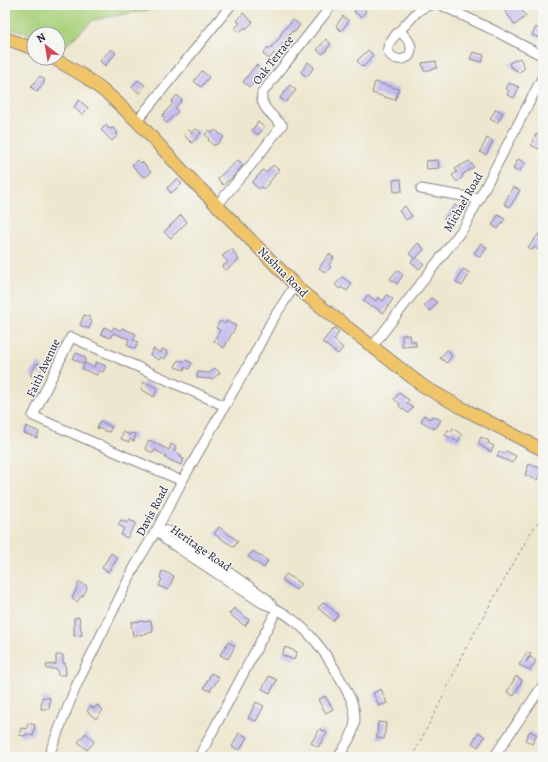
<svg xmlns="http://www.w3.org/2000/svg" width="548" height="762" font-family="Alegreya,serif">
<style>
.green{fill:#a9d17c;stroke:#667a5c}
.building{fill:#c3bbed}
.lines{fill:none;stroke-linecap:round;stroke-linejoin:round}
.minor-casing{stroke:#888485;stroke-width:11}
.major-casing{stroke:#888485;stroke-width:14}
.path{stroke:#888485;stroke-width:1;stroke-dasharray:3 3;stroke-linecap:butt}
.minor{stroke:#fff;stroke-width:9}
.major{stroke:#f0c469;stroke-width:12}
.labels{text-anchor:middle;stroke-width:3;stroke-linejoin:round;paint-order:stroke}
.street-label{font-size:12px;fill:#22223b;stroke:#f6f6f2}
</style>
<rect width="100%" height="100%" fill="#f6f6f2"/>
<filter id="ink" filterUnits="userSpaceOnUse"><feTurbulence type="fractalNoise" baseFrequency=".025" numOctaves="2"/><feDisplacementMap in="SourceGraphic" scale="8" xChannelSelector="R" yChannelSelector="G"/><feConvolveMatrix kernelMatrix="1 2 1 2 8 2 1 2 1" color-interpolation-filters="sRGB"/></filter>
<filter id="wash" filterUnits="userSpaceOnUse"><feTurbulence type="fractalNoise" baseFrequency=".012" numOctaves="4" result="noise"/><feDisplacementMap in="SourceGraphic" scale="16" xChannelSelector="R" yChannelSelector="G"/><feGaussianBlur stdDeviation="0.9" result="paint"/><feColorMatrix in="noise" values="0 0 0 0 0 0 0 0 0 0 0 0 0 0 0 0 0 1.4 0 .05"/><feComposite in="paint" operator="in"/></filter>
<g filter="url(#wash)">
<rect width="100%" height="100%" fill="#eee7cf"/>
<!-- green -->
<path class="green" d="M5,5H162L163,7L93,20L62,49L58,47V34H34V36L5,27Z"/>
<g id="blocks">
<!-- building -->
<path class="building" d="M351,5H359L366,11L361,17L354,12L356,9Z
M513,5H518L526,16L515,25L505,11Z
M243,13L253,22L246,29L245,27L240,32L235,28L240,23L237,21Z
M343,16L349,21L341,31L336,26Z
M293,20L300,25L295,32L292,31L281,46L282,48L276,55L274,53L269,59L263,54L268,47L270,49L281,36L280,35L287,26H288Z
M536,27L543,31V40L532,35Z
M326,39L331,44L323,54L317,50Z
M111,49L116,53L105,66L100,61Z
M368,50L373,55L369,59L370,60L363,67L357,61Z
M473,52L484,55L482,62L470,59Z
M520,58L525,68L518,73L516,69L514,70L513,67L511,68L509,63Z
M436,61L437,68L424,71L422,63Z
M308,62L314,67L307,77L301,72Z
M256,65L263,70L259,75L260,76L250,87L243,82Z
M202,71L209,77L201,87L194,81Z
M40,76L45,80L43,82L44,83L37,92L31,87Z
M138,80L145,85L139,93L132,87Z
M375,82L399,89L395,100L372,93Z
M509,83L519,87L514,98L507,95L509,91L506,89Z
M290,85L296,90L286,102L280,98Z
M177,95L182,100L175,108L178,111L167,123L163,120L165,118L162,116L173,103L171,102Z
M79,100L88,108L82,115L74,107Z
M496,109L503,113L497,123L490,119Z
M258,122L264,127L258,135L252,130Z
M106,125L109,129L113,128L118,133L116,134L118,135L112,141L101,130Z
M196,129L201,133L192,143L184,135L189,130L192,133Z
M209,130L213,133L215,130L224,137L216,145L215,144L214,146L208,140L209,139L205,135Z
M536,134L543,137L539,149L531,145Z
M487,138L493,141L486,155L480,152Z
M518,159L525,163L519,172L513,169Z
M137,160L141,163L142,162L151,172L146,177L144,176L143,177L132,165Z
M238,160L243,165L233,177L223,185L218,179L220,176Z
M438,160L439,168L427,169L426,161Z
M469,161L474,167L462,175L463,177L457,182L452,175L457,172L455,169Z
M273,165L279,170L264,189L261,187L259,189L252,183L263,170L266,173Z
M177,179L182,184L171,193L167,188Z
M401,179L402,191L394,192L393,180Z
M513,187L520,190L510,207L504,204Z
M455,205L461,209L450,224L444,219Z
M405,206L412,216L406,220L399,211Z
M181,215L187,222L171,238L164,232Z
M498,215L505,219L498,229L492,225Z
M543,229V244L538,250L535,247L532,250L528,247Z
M418,243L424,249L416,258L424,264L419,269L411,262L414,258L409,254Z
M481,243L487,248L480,257L474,253Z
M232,249L239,260L226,270L222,267L228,262L222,256Z
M329,254L334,258L329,265L331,267L326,273L319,268Z
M463,269L470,273L462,286L456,282Z
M397,270L403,275L397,284L390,279Z
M342,277L352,284L347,291L341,287L340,289L335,285Z
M368,295L376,301L378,297L383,301L387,295L393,299L383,313L372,305L371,307L363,301Z
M431,298L437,302L430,311L424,306Z
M84,315L90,317L89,320L92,321L89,329L80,325Z
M220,321L225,324L226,321L236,326L224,348L214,341L220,330L216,328Z
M104,327L112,331L114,327L121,331L122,328L136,334L133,340L138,342L135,349L127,345L129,339L113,333L110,338L101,334Z
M334,328L339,332L334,340L343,348L338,354L322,342Z
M402,335H409L410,341H415L416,346L402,347Z
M153,349L161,353L162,349L168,352L165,359L161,357L159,360L150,355Z
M447,350L451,353L450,355L452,356L447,363L440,358Z
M76,353L85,357L84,358L86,359L84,364L73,359Z
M178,360L184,362L185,360L192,363L189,369L185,367L184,370L175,367Z
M96,362L106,366L103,372L99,371L97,375L82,369L85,363L94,367Z
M37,363L43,366L39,375L37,374L35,378L30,375Z
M215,368L220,373L212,379L197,378L198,372L210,373Z
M144,382L158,388L154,397L141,389Z
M399,393L409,400L407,403L413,408L408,413L399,406L400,404L394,399Z
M424,415L430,419L432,416L441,420L436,428L435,427L434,429L421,421Z
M100,421L112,427L109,432L97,428Z
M26,426L39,432L37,438L24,433Z
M453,428L462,435L458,442L445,435L448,430L451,432Z
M123,432L130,435L131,433L136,434L134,441L130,439L129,442L121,439Z
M481,437L489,441L488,443L494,446L491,452L478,444Z
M149,440L169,450L171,444L176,447L174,451L181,455L180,457L184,459L181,465L165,458L166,456L155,450L153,453L145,449Z
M500,451L504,454L506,451L516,456L512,463L497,456Z
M529,464L542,469L537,480L525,475Z
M121,520L127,523L129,520L136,523L127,538L121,535L124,528L118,525Z
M219,527L238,541L234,547L214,534Z
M253,551L268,561L264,568L248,557Z
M111,553L118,558L108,572L102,568Z
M162,571L174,576L168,590L159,586L162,579L160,578Z
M286,574L301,584L296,590L282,580Z
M79,582L87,586L86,588L87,589L82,597L81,596L77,602L72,599Z
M324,602L338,615L333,621L318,608Z
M234,608L249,620L245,626L229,614Z
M79,617L82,635L74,636V618Z
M143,621V622L151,621L153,632L133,636L131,622Z
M228,642L235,646L228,659L220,655Z
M285,647L297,652L294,660L282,655Z
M527,652L531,654L526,662L530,657L536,661L530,670L519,665Z
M56,655H63V663H65L66,675H58L57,669H47L46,665L56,664Z
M211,673L219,677L213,687H212L210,691L204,688Z
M269,676L277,680L270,693L262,689Z
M516,676L522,680L514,696L507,692Z
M381,689L387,703L379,706L373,693Z
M325,696L333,709L326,713L318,700Z
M42,697L50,698L49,709H41Z
M256,702L264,706L256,721L248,718Z
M97,705L103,710L96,719L87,711L91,706L94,709Z
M378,722L386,723L384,739L377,738Z
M28,723L35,725L33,736L26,734L25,736L19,735L21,728L27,729Z
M320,729L327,733L318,747L311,743Z
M530,731L537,735L532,744L525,740Z
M479,732L485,737L478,747L472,743Z
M86,733L94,742L87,750L78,742Z
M239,733L247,737L240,750L232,747Z"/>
</g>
</g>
<g filter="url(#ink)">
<use href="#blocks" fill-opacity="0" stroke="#888485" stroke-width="1"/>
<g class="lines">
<!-- minor casing -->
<g class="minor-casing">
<path id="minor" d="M441,5L493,30L543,56
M400,31C407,39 415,45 409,56C398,65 382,54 390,42C397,32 408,23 416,13C420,9 425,6 431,5
M137,121L231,5
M421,189L480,199
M217,205L252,164L282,125C274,117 259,106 262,93L332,5
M372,347L465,226L543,76
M182,481L33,416L71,337L225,406
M157,529L166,540L262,603C300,615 326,651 343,684C349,695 355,705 355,718C355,733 346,745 338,757
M157,529L171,532L267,599L272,606
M48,757L77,684L135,566L157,529L182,481L254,355L271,322L295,285
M199,757L277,610
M494,757L543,685"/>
</g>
<!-- major casing -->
<g class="major-casing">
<path id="major" d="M5,38L34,49
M53,58L84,76L110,96L137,121L183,171L302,292L423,386L464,409L543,450"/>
</g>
<!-- path -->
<path class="path" d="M412,757L440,703L462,655L530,534L543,515"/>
<!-- minor -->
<use href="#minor" class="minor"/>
<!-- major -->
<use href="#major" class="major"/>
</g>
</g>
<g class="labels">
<!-- street labels -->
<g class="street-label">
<text transform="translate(273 60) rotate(-52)" y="4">Oak Terrace</text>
<text transform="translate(463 202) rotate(-60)" y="4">Michael Road</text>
<text transform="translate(283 272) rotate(45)" y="4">Nashua Road</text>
<text transform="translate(43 368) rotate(-65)" y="4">Faith Avenue</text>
<text transform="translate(152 511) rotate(-62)" y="4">Davis Road</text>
<text transform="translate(201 548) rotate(35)" y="4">Heritage Road</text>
</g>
</g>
<!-- margin -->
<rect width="548" height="762" fill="none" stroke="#f6f6f2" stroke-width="20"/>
<!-- north arrow -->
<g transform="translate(46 46) rotate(329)"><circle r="19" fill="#f6f6f2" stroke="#a1a1a9"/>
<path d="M0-3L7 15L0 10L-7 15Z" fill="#d1495b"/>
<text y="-6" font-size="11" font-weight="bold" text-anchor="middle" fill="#22223b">N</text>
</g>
</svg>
